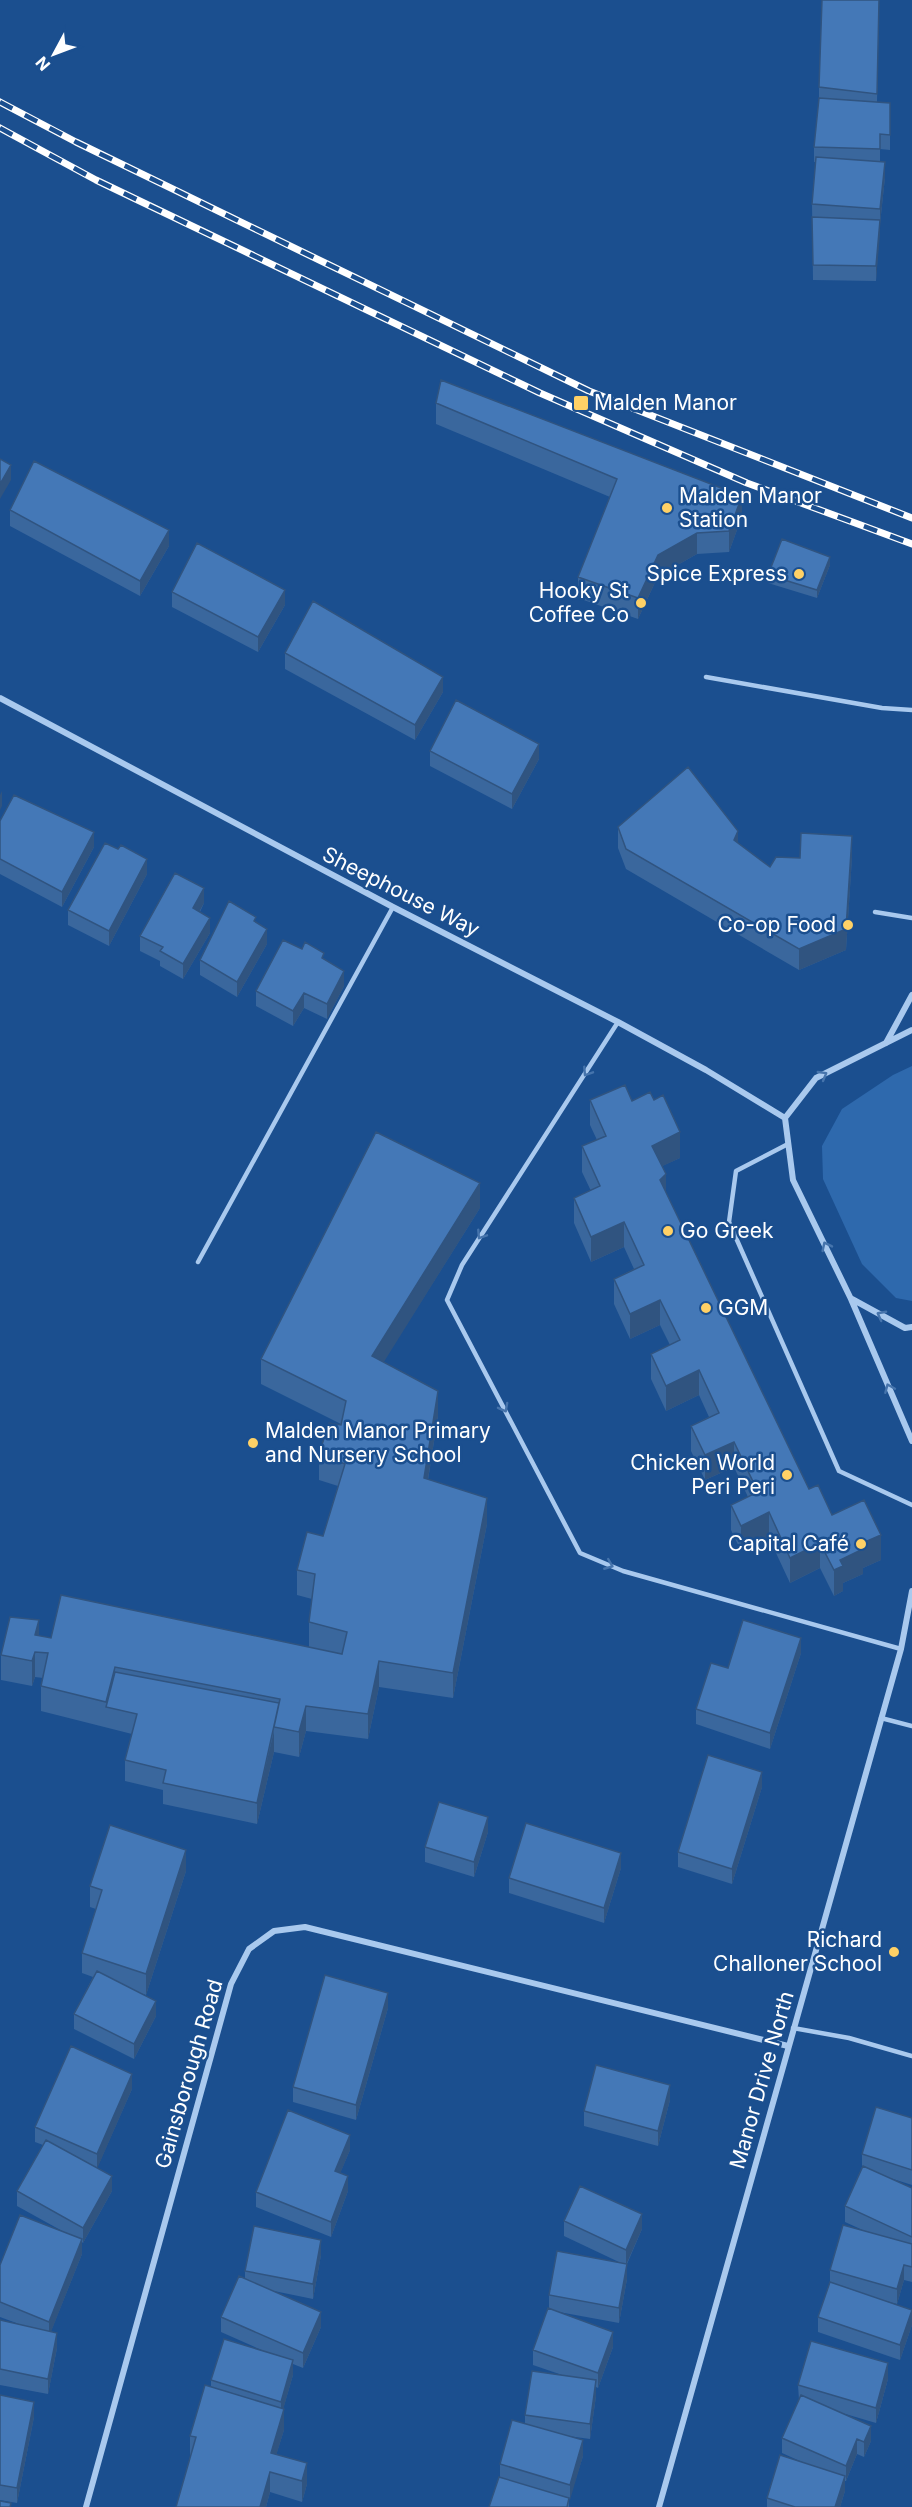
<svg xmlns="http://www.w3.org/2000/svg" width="912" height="2507" font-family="Inter,sans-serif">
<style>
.green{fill:#2e69ad}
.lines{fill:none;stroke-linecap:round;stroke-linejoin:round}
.lane{stroke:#a9c9ee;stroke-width:4.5}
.street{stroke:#a9c9ee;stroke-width:6}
.rail-casing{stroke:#fff;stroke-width:7}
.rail{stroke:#1b4f8f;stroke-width:4.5;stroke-dasharray:14;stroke-linecap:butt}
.wall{fill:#3a679d}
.shaded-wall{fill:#305480}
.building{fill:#4478b7;stroke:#305480;stroke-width:1.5}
.oneway{stroke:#4674ac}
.poi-dot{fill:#ffd166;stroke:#1b4f8f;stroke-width:2}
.labels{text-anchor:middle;stroke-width:5;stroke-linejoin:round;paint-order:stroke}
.poi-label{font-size:21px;fill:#fff;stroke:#1b4f8f;text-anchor:end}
.street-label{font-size:21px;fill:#fff;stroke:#1b4f8f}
</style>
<rect width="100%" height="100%" fill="#1b4f8f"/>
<!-- green -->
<path class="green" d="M912,1066V1301L896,1298L862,1264L823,1179L822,1146L842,1109L893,1075Z"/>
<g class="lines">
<!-- lane -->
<path class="lane" d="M706,677L882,708L912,710
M875,912L912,918
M618,1022L462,1265L447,1300L580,1553L623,1571L901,1649
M788,1144L736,1171L729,1222L839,1471L912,1505
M198,1262L393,907
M881,1718L912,1726
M793,2028L849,2038L912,2056"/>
<!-- street -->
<path class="street" d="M0,698L393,907L618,1022L706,1070L785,1118
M912,1030L816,1078L785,1118L793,1180L851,1299L912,1441
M886,1043L912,995
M852,1299L905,1328L912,1327
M86,2507L231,1984L249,1949L274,1931L305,1927L788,2046
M659,2507L901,1649L912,1591"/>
<!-- rail casing -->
<g class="rail-casing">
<path id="rail" d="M0,102L76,142L589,391L912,518
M0,128L96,180L540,393L747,483L912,544"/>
</g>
<!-- rail -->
<use href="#rail" class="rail"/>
</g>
<!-- wall -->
<path class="wall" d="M879,0L877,102L890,103V150L880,149V161L885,177L880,224L876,281L813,280L812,204L816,162H814V147L819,98V87Z
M436,403L742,516L729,552L697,554L658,576L638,619L578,598V577L610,497L436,424Z
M10,510L169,546L140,596L10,526Z
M830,565L817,598L768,583V575Z
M172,592L285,605L258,652L172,607Z
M285,653L443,692L415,740L285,669Z
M430,751L539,759L512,809L430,766Z
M0,821L94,847L62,907L0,874Z
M618,827L738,843L770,867L800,858L852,857L846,950L799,970L626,869L618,848Z
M147,874L109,946L68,925V910Z
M204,903L200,912L210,933L183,979L160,966V961L140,951V936Z
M267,944L237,997L200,975V960Z
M324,959L344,986L327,1019L304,1008L293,1026L256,1006V991Z
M590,1100L632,1101L680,1158L662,1166L666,1193L809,1489L832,1515L881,1560L863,1568V1574L843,1583V1591L834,1596L820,1568L790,1583L769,1538L741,1551L731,1530V1505L748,1497L734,1467L705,1480L691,1451V1426L709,1417L699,1395L666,1411L651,1379V1354L670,1345L660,1325L630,1339L614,1304V1279L634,1269L624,1247L591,1262L574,1223V1198L591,1191L582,1172V1146L597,1140L590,1125Z
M480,1208L383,1362L438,1416L428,1480L487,1524L453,1698L379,1687L368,1739L306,1731L299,1757L274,1752L257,1824L163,1804V1790L125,1781V1760L132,1734L41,1711V1686L43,1678L35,1677L32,1686L1,1680V1655L39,1636L51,1638L309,1647V1622L312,1599L297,1595V1570L323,1536L338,1486L319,1480V1454L341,1424L261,1384V1359Z
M801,1653L770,1749L696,1724V1709L728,1668Z
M762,1787L732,1884L678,1867V1852Z
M488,1832L474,1877L425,1862V1847Z
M621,1868L604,1923L509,1893V1878Z
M186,1871L146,1995L140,1993L156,2016L134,2059L74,2029V2014L93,1977L82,1973V1953L96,1909L90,1907V1886Z
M388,2008L356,2120L293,2102V2087Z
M132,2089L97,2168L112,2191L83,2243L82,2242V2254L51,2331L57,2348L48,2394L0,2385V2320L19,2324L0,2317V2265L64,2232L17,2206V2191L43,2145L35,2142V2127Z
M670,2100L658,2146L584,2126V2111Z
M912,2118V2185L890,2178L912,2188V2282L904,2280L897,2304L878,2299L912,2325L900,2360L818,2332V2317L830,2283V2270L867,2232L845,2222V2206L862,2167V2154Z
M350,2150L340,2173L348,2191L331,2237L256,2207V2192Z
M564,2221L642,2229L627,2264V2279L619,2323L559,2312L613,2347L598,2388L596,2387V2396L590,2439L568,2436L583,2456L569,2500V2507L500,2477V2464L525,2424V2415L565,2376L533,2365V2350L549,2309V2295L621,2263L564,2236Z
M321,2255L313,2299L274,2291L321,2327L303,2368L293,2364V2375L283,2409L284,2430L276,2455L307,2484L302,2502L270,2492L266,2507H176L190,2457V2436L211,2387V2380L266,2352L221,2332V2317L245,2278V2271Z
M888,2379L876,2423L842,2413L871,2441L864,2457L857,2454L846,2481H845V2491L840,2507H767V2498L802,2462L782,2453V2438L799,2400L798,2385Z
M0,2395L34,2417L17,2503L0,2500Z"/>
<!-- shaded-wall -->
<path class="shaded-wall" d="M885,162V177L880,224V209Z
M880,220V235L876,281V266Z
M11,465V480L0,499V484Z
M742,496V516L729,552V531Z
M169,530V546L140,596V581Z
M697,533V554L658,576L638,619V598L658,555Z
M830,557V565L817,598V590Z
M285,590V605L258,652V637Z
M443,677V692L415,740V725Z
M539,744V759L512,809V794Z
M2,791V806L0,810V795Z
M738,831V852L734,840Z
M94,832V847L62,907V892Z
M852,836V857L846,950L799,970V949Z
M147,859V874L109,946V931Z
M204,888V903L193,923V908Z
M210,918V933L183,979V964Z
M267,929V944L237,997V982Z
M344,971V986L327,1019V1004Z
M304,993V1008L293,1026V1011Z
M680,1132V1158L652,1171V1146Z
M666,1174V1199L660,1180Z
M480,1183V1208L372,1381V1356Z
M624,1222V1247L591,1262V1237Z
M660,1300V1325L630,1339V1314Z
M699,1370V1395L666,1411V1386Z
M438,1391V1416L424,1504V1478Z
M734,1442V1467L705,1480V1455Z
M487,1498V1524L453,1698V1673Z
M769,1512V1538L741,1551V1526Z
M881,1535V1560L863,1568V1574L843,1583V1591L834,1596V1570L840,1560L860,1544Z
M820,1543V1568L790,1583V1558Z
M39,1620V1645L35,1652V1677L32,1686V1661L35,1635Z
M801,1638V1653L770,1749V1733Z
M379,1661V1687L368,1739V1714Z
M306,1706V1731L299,1757V1732Z
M274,1731V1752L257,1824V1803Z
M762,1772V1787L732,1884V1869Z
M488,1817V1832L474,1877V1862Z
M186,1850V1871L146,1995V1974Z
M621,1853V1868L604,1923V1908Z
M388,1993V2008L356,2120V2105Z
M156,2001V2016L134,2059V2044Z
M132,2074V2089L97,2169V2154Z
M670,2085V2100L658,2146V2131Z
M350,2135V2150L335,2186V2171Z
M112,2176V2191L83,2243V2228Z
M348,2176V2191L331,2237V2222Z
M642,2214V2229L626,2265V2250Z
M82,2239V2254L49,2337V2322Z
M321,2240V2255L313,2299V2284Z
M627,2264V2279L619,2323V2308Z
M904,2265V2280L897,2304V2289Z
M912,2310V2325L900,2360V2345Z
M321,2312V2327L303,2368V2353Z
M613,2332V2347L598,2388V2373Z
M57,2333V2348L48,2394V2379Z
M293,2360V2375L281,2417V2402Z
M888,2363V2379L876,2423V2408Z
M596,2380V2396L590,2439V2424Z
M34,2402V2417L17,2503V2488Z
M284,2409V2430L271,2472V2453Z
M871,2426V2441L864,2457V2442Z
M857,2439V2454L846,2481V2466Z
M583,2440V2456L570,2500V2485Z
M307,2463V2484L302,2502V2481Z
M270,2472V2492L266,2507H260Z
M845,2476V2491L840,2507H835Z"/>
<!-- building -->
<path class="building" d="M822,0H879L877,94L819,87Z
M819,98L890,103V135L880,134V149L814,147Z
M816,157L885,162L880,209L812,204Z
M812,217L880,220L876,266L813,265Z
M441,380L742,496L729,531L697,533L658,555L638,598L578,577L617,479L436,403Z
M0,459L11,465L0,484Z
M34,461L169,530L140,581L10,510Z
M782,539L830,557L817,590L768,575Z
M197,543L285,590L258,637L172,592Z
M313,601L443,677L415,725L285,653Z
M456,700L539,744L512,794L430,751Z
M688,767L738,831L734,840L770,867L776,857L800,858L801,833L852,836L846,929L799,949L626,849L618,827Z
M14,795L94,832L62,892L0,859V821Z
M105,843L118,849L121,845L147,859L109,931L68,910Z
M175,873L204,888L193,908L210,918L183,964L160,951L163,947L140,936Z
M229,901L256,917L254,921L267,929L237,982L200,960Z
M283,940L302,949L305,942L324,953L322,958L344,971L327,1004L304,993L293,1011L256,991Z
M625,1085L632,1101L650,1092L654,1100L663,1095L680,1132L652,1146L666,1174L660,1180L809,1489L818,1485L832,1515L864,1500L881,1535L860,1544L863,1549L840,1560L843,1566L834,1570L820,1543L790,1558L769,1512L741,1526L731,1505L758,1492L734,1442L705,1455L691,1426L719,1413L699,1370L666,1386L651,1354L680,1340L660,1300L630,1314L614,1279L644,1265L624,1222L591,1237L574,1198L600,1186L582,1146L606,1136L590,1100Z
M376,1132L480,1183L372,1356L438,1391L424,1478L487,1498L453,1673L379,1661L368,1714L306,1706L299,1732L274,1727L280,1699L115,1667L106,1702L41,1686L48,1653L35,1652L32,1661L1,1655L10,1617L39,1620L35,1635L51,1638L61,1595L342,1654L347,1632L309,1622L315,1574L297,1570L307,1532L323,1536L345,1464L319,1454L329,1423L341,1425L346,1401L261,1359Z
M743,1620L801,1638L770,1733L696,1709L711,1663L728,1668Z
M115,1672L279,1703L257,1803L163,1783L166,1770L125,1760L137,1714L106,1707Z
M708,1755L762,1772L732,1869L678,1852Z
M439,1802L488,1817L474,1862L425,1847Z
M526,1823L621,1853L604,1908L509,1878Z
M110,1825L186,1850L146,1974L82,1953L102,1890L90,1886Z
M97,1971L156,2001L134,2044L74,2014Z
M325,1975L388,1993L356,2105L293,2087Z
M71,2046L132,2074L97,2154L35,2127Z
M596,2065L670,2085L658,2131L584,2111Z
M876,2107L912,2118V2170L862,2154Z
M288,2110L350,2135L335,2171L348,2176L331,2222L256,2192Z
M46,2140L112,2176L83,2228L17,2191Z
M863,2166L912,2188V2237L845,2206Z
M580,2186L642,2214L626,2250L564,2221Z
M20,2215L82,2239L49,2322L0,2302V2265Z
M843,2225L912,2244V2267L904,2265L897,2289L830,2270Z
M254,2226L321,2240L313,2284L245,2271Z
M557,2251L627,2264L619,2308L549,2295Z
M239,2276L321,2312L303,2353L221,2317Z
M830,2282L912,2310L900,2345L818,2317Z
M548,2308L613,2332L598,2373L533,2350Z
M0,2320L57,2333L48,2379L0,2369Z
M224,2339L293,2360L281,2402L211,2380Z
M811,2341L888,2363L876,2408L798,2385Z
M532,2371L596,2380L590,2424L525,2415Z
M205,2385L284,2409L271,2453L307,2463L302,2481L270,2472L260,2507H176L196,2437L190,2436Z
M0,2395L34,2402L17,2488L0,2485Z
M801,2395L871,2426L864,2442L857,2439L846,2466L782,2438Z
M512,2420L583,2440L570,2485L500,2464Z
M780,2455L845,2476L835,2507H795L767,2498Z
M499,2477L569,2498L567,2507H489Z
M0,2501L11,2503L10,2507H0Z"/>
<!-- one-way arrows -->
<defs><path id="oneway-chevron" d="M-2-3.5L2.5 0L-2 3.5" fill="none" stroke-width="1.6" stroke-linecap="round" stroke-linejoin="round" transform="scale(1.5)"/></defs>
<g class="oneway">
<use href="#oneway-chevron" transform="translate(587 1072) rotate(123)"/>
<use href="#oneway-chevron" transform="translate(823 1075) rotate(-30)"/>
<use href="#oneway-chevron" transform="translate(481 1235) rotate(123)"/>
<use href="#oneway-chevron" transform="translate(826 1246) rotate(-116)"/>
<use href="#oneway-chevron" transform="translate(881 1315) rotate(-152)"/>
<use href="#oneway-chevron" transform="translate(889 1388) rotate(-113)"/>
<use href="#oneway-chevron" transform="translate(504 1408) rotate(62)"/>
<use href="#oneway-chevron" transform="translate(609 1565) rotate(22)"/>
</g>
<!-- markers -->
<g class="poi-dot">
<rect x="573" y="395" width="16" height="16" rx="3"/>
<circle cx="667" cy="508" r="6"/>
<circle cx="799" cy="574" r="6"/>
<circle cx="641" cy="603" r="6"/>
<circle cx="848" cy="925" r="6"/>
<circle cx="668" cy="1231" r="6"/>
<circle cx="706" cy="1308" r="6"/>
<circle cx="253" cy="1443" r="6"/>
<circle cx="787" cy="1475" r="6"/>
<circle cx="861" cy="1544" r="6"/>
<circle cx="894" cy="1952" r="6"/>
</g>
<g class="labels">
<!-- poi labels -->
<g class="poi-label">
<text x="594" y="410" text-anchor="start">Malden Manor</text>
<text x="679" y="503" text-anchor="start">Malden Manor<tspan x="679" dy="24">Station</tspan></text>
<text x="787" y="581">Spice Express</text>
<text x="629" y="598">Hooky St<tspan x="629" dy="24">Coffee Co</tspan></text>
<text x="836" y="932">Co-op Food</text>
<text x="680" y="1238" text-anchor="start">Go Greek</text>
<text x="718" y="1315" text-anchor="start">GGM</text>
<text x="265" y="1438" text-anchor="start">Malden Manor Primary<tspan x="265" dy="24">and Nursery School</tspan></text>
<text x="775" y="1470">Chicken World<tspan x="775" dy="24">Peri Peri</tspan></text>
<text x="849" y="1551">Capital Café</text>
<text x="882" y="1947">Richard<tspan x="882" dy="24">Challoner School</tspan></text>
</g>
<!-- street labels -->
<g class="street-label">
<text transform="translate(401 892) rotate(27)" y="7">Sheephouse Way</text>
<text transform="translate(189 2074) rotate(-74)" y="7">Gainsborough Road</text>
<text transform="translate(762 2080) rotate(-74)" y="7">Manor Drive North</text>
</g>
</g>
<!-- north arrow -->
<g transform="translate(54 54) rotate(229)" stroke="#1b4f8f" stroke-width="4.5" paint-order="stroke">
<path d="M0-4.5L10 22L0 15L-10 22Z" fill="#ffffff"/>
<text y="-9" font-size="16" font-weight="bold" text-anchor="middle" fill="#ffffff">N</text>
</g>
</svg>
